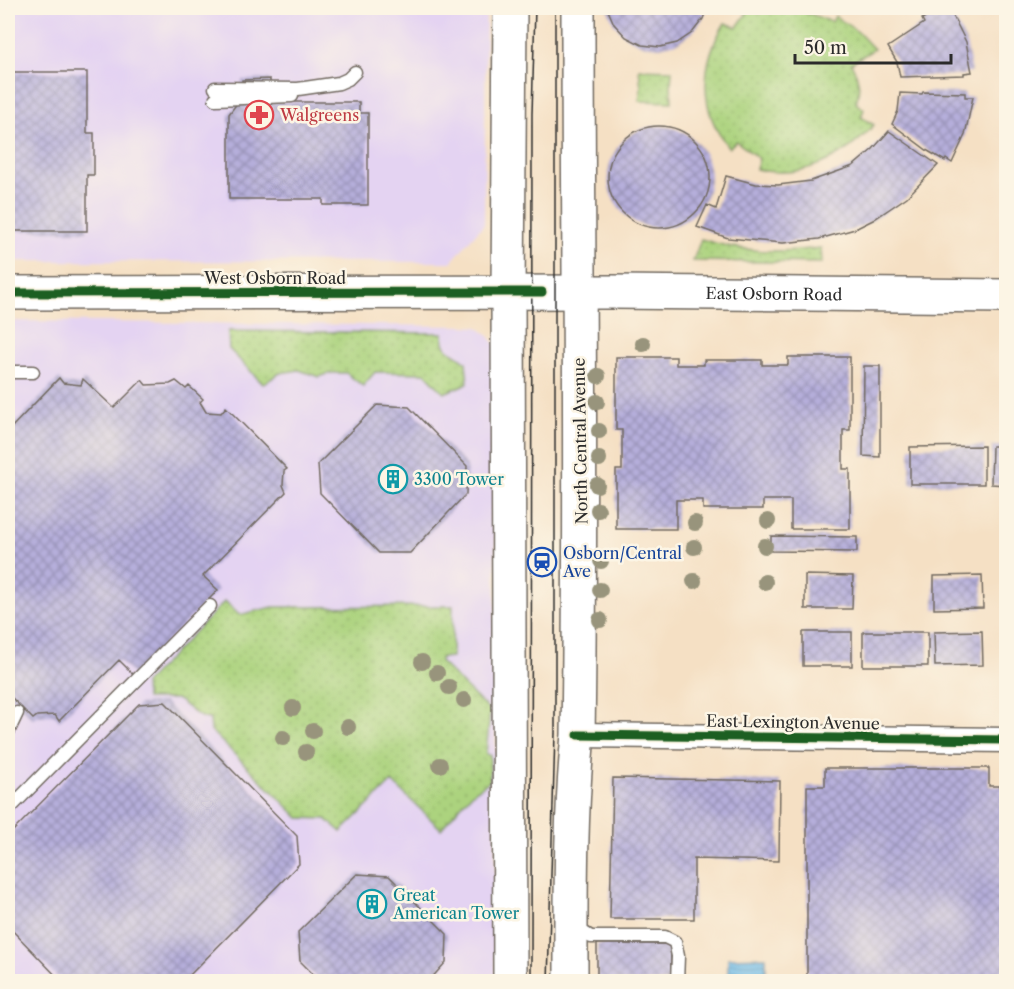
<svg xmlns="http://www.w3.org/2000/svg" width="1014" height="989" font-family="'Libre Caslon Text',serif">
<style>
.built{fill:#e4d3f2}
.grass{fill:url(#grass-dots);stroke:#6c7f54;stroke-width:1.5}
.water{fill:url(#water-rules);stroke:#4d748a;stroke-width:1.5}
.building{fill:url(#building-cross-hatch)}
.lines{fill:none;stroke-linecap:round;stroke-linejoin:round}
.lane-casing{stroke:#726a61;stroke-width:15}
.street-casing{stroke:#726a61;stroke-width:27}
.secondary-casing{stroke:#726a61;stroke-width:36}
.primary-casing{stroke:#726a61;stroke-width:36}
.lane{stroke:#fff;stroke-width:12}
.street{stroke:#fff;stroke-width:24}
.secondary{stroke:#fff;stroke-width:33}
.primary{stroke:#fff;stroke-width:33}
.tram{stroke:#2b2b2b;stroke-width:1.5}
.cycleway-casing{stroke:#fcf5e5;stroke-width:13}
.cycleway{stroke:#1b5e20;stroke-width:9}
.tree{fill:#98947b}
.labels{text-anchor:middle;stroke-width:5;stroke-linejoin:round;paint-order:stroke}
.health-label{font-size:16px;fill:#be3a42;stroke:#fcf5e5;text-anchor:start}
.street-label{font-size:16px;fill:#2b2b2b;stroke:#fcf5e5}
.culture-label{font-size:16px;fill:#0d838f;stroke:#fcf5e5;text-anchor:start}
.transit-label{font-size:16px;fill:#164399;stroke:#fcf5e5;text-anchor:start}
</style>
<defs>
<pattern id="grass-dots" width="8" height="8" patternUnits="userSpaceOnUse" patternTransform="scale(1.5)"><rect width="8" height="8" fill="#acd37e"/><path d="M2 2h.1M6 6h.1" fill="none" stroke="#94b56d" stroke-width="1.8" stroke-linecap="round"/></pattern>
<pattern id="water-rules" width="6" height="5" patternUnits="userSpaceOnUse" patternTransform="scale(1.5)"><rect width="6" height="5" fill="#6fbce9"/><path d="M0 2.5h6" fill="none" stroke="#5b99bd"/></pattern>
<pattern id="building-cross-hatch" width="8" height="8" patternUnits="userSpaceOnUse" patternTransform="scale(1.5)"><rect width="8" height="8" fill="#b6afdb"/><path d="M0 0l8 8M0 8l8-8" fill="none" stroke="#948fb2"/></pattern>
</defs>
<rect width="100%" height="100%" fill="#fcf5e5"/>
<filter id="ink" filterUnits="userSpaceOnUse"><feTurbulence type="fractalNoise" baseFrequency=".0167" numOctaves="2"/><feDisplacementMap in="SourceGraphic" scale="12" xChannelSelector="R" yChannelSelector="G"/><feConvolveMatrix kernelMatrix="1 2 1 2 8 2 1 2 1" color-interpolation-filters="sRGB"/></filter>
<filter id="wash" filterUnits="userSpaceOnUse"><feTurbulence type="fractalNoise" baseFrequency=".008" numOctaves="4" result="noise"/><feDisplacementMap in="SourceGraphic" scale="24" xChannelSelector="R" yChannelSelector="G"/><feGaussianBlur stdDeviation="1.35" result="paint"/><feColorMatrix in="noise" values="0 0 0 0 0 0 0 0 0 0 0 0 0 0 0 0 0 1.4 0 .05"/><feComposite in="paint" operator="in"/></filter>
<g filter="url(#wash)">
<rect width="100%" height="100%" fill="#f5e0c4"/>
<!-- built -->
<path class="built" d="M8,8H486L484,224L451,262L8,261Z
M8,321L463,326L477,327L487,334L496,345L495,981L8,982Z"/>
<!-- grass -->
<path class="grass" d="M745,8H806L805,12L832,22L835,16L858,32L874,49L851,63C859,78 861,87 856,103L864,109L861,117L874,125C845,158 800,181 756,169L759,159L736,141L729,148C698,110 700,63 725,23L737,27L747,13L742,9Z
M639,69L672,70L671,86L672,102L639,101L641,88Z
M701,239C746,253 775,253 821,248L822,263L693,261Z
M228,331L443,333C443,354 453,349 466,362L468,383L444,393L425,373L375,372L363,386L346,373H331L319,377L299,370L280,373L263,384L229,349Z
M225,601L239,615L273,607L453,606L452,657L440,658V662L490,711L486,754L490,755V781L471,794L441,829L392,782L341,832L326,819L299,818L211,731L210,719C195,718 189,706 176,699H146L145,683Z"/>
<!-- water -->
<path class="water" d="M766,957V981H728V958Z"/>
<g id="blocks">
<!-- building -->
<path class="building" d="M607,8H707L703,19L692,33L677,43L660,47L642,45L626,37L614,24Z
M949,8L966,42L972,72L964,73V75L900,77L897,62L888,47L924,23L922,19L938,9L940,13Z
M8,72H87V133H94V175H87V231H8Z
M270,79V102H359V113H368V205H323V199H229V114L238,102H242V80Z
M923,92L965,93V97H973L965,135L952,163L946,159L945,161L928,151L892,124L898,111L900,93L922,94Z
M608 177a51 51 0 1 1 102 0a51 51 0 1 1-102 0Z
M889,131L938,165L907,197L873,220L855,229L819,239L783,243L728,238L697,227L707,205L716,209L726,176L756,184L778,185L811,181L853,166L873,149Z
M616,357H676V365H704V360H762V365H788V357H850V430H843V469H850V529H791V500H763V509H703V500H676V529H616V470H622V430H616Z
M864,366H880V457L863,456Z
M59,378L63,383L81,385L83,379L114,408L142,380L146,385L170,384L176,381L186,389L189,386L203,399L200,402L206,412L221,413L226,407L287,469L284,471L283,485L286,492L203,576L218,590L134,675L119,660L59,721L55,715L37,716L33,719L8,694V431Z
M377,405L409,407L467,466L466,494L410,553H379L320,493L318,464Z
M984,446V484H910V447Z
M992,446H1006V485L991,484Z
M771,536L857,537V552L771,551Z
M805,575L853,576L852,609H805Z
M982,575L983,608L934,609V576Z
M982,631L983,665L935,666L934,632Z
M803,632H852V666H803Z
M863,632H928V666H863Z
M165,702L297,836L299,864L183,982H62L8,926V836L139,704Z
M825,768H989V786H1006V982H807V786H825Z
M613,778L780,781L779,861L694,859V919H610Z
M357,874L389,876L447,934L446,962L428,982H321L300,961L298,932Z
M597,944H671V982H597Z"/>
</g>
</g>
<g filter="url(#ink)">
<use href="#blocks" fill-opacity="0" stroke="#726a61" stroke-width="1.5"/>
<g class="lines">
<!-- lane casing -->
<g class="lane-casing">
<path id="lane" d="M215,88L298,89L339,83L348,79L355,72
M215,99L292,96
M8,372H33
M8,732L17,713
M8,810L210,606
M573,926L591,937H665L675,942L678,956L677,982"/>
</g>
<!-- street casing -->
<g class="street-casing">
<path id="street" d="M578,735L1006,740"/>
</g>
<!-- secondary casing -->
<g class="secondary-casing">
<g id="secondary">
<path id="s1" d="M8,293L612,292L1006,296"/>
</g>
</g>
<!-- primary casing -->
<g class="primary-casing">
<path id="primary" d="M510,8L508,292L510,982
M571,982C571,900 570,816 578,735C582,492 578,250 578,8"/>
</g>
<!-- lane -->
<use href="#lane" class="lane"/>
<!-- street -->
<use href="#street" class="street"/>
<!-- secondary -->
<use href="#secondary" class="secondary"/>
<!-- primary -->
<use href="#primary" class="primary"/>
<!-- tram -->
<path class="tram" d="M531,982L532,114L535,8
M548,982L555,733V8"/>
<!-- cycleway casing -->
<g class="cycleway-casing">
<path id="cycleway" d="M8,293L542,292
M578,735L1006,740"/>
</g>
<!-- cycleway -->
<use href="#cycleway" class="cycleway"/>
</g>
<!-- trees -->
<g class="tree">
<circle cx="643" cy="344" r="8"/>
<circle cx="598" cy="376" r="8"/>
<circle cx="597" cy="402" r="8"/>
<circle cx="599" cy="431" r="8"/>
<circle cx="599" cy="459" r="8"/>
<circle cx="597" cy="485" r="8"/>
<circle cx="598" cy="510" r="8"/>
<circle cx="768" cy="521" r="8"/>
<circle cx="695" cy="523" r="8"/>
<circle cx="765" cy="546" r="8"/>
<circle cx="694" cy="547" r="8"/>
<circle cx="601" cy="561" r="8"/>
<circle cx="694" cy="581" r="8"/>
<circle cx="765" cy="582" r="8"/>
<circle cx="600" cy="590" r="8"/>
<circle cx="600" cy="620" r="8"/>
<circle cx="422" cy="662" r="8"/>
<circle cx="437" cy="673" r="8"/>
<circle cx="449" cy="687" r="8"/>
<circle cx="464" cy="700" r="8"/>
<circle cx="293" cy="708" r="8"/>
<circle cx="348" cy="727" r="8"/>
<circle cx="313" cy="731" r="8"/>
<circle cx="283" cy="738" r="8"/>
<circle cx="306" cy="752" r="8"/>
<circle cx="440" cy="765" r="8"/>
</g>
</g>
<!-- icons -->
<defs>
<g id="pharmacy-ring" transform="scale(1.5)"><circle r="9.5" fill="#fcf5e5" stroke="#e0444e" stroke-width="1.5"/><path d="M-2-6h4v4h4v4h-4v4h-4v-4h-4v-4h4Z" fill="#e0444e"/></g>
<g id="building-ring" transform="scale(1.5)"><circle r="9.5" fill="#fcf5e5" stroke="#0f9aa8" stroke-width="1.5"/><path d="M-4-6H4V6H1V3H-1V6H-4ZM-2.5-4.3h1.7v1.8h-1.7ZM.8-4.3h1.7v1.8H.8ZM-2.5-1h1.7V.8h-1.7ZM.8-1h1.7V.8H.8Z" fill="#0f9aa8"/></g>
<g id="station-ring" transform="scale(1.5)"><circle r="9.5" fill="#fcf5e5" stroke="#1a4fb4" stroke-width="1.5"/><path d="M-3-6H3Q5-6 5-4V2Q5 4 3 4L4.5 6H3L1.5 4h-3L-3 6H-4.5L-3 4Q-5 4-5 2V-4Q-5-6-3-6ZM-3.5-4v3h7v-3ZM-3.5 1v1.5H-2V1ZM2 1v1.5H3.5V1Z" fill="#1a4fb4"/></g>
</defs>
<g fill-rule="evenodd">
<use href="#pharmacy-ring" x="259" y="115"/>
<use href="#building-ring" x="393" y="479"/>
<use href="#station-ring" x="542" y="562"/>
<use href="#building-ring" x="372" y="904"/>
</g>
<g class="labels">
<!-- health labels -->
<g class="health-label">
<text x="280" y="121">Walgreens</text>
</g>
<!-- street labels -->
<g class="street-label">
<text x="275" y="284">West Osborn Road</text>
<text dy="6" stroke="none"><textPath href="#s1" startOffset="766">East Osborn Road</textPath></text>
<text transform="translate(580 441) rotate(-91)" y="6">North Central Avenue</text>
<text transform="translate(793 722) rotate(1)" y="6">East Lexington Avenue</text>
</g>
<!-- culture labels -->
<g class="culture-label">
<text x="414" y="485">3300 Tower</text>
<text x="393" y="901">Great<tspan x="393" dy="18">American Tower</tspan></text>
</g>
<!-- transit labels -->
<g class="transit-label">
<text x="563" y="559">Osborn/Central<tspan x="563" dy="18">Ave</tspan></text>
</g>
</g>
<!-- margin -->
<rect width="1014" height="989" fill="none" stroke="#fcf5e5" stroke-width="30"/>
<!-- scale -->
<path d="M795 54v9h156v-9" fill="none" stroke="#2b2b2b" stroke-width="3"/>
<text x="804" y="54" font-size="18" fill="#2b2b2b" stroke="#fcf5e5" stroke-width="4.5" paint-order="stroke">50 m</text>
</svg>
